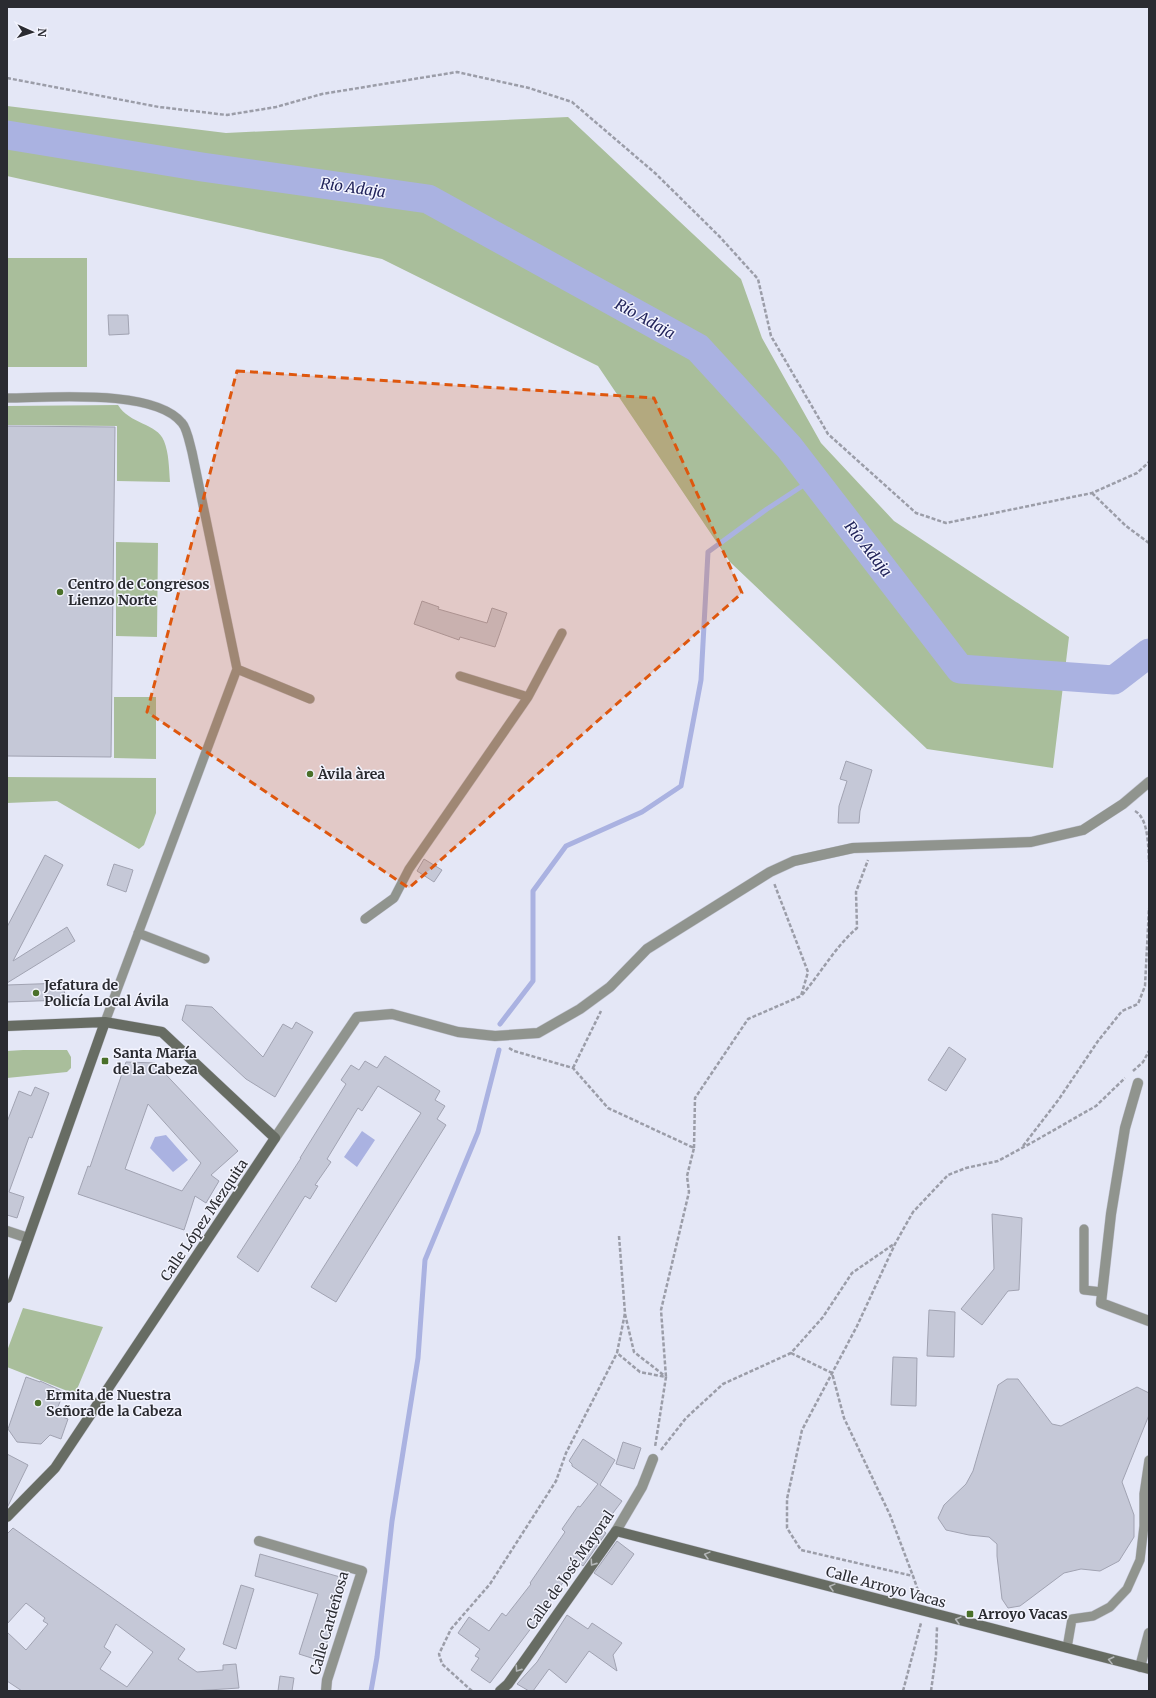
<svg xmlns="http://www.w3.org/2000/svg" width="1156" height="1698" font-family="Merriweather,serif">
<style>
.green{fill:#a9be9b}
.water{fill:#aab2e1}
.lines{fill:none;stroke-linecap:round;stroke-linejoin:round}
.stream{stroke:#aab2e1;stroke-width:5}
.river{stroke:#aab2e1;stroke-width:29}
.building{fill:#c5c8d7;stroke:#a1a3b2;fill-rule:evenodd}
.lane-casing{stroke:#c3c5d3;stroke-width:10}
.street-casing{stroke:#c3c5d3;stroke-width:11}
.secondary-casing{stroke:#c3c5d3;stroke-width:11}
.path{stroke:#9b9da8;stroke-width:2.5;stroke-dasharray:4 2;stroke-linecap:butt}
.lane{stroke:#90948e;stroke-width:9}
.street{stroke:#90948e;stroke-width:10}
.secondary{stroke:#676c63;stroke-width:10}
.oneway{stroke:#b4b7b8}
.marked{fill:#de570e;fill-opacity:0.2;stroke:#de570e;stroke-width:3;stroke-dasharray:8 5;stroke-linejoin:round}
.poi-dot{fill:#4a702a;stroke:#f3f4fe;stroke-width:1.5}
.labels{text-anchor:middle;stroke-width:3;stroke-linejoin:round;paint-order:stroke}
.poi-label{font-size:14px;font-weight:bold;fill:#2a2b31;stroke:#f3f4fe;text-anchor:start}
.street-label{font-size:14px;fill:#2a2b31;stroke:#f3f4fe}
.water-label{font-size:15px;font-style:italic;fill:#21235a;stroke:#f3f4fe}
</style>
<rect width="100%" height="100%" fill="#e4e7f6"/>
<!-- green -->
<path class="green" d="M7,106L226,133L568,117L741,279L762,338L821,443L894,521L1069,637L1053,768L927,749L730,562L598,366L382,259L7,176Z
M7,258H87V367H7Z
M118,405C129,424 157,423 164,441C169,453 169,469 170,482L117,481V426L7,425V406Z
M116,542L158,543L157,637L116,636Z
M114,697H156V759L114,758Z
M7,777L156,778V813L144,845L139,849L57,801L7,803Z
M23,1050H67L71,1057V1068L67,1072L7,1078V1051Z
M23,1308L103,1327L75,1394L7,1367V1351Z"/>
<!-- water -->
<path class="water" d="M362,1131L375,1140L357,1167L344,1157Z
M166,1135L188,1160L173,1172L150,1148L155,1137Z"/>
<g class="lines">
<!-- stream -->
<path class="stream" d="M500,1024L533,981V891L566,846L642,812L681,786L701,680L708,552L767,509L813,479
M371,1691L377,1657L392,1521L418,1358L425,1260L478,1132L499,1050"/>
<!-- river -->
<path class="river" d="M7,135L202,167L428,199L698,348L789,447L960,669L1114,680L1149,653"/>
</g>
<!-- building -->
<path class="building" d="M108,315H128L129,334L109,335Z
M7,426L115,427L111,757L7,756Z
M422,601L439,607L438,609L487,623L492,608L507,613L495,647L460,637L459,640L414,624Z
M846,761L872,770L860,811L859,823H838L839,806L847,781L840,779Z
M45,855L63,865L13,961L67,927L75,941L7,983V927Z
M424,859L442,870L434,882L417,871Z
M114,864L133,870L126,892L107,885Z
M64,983L65,1000L7,1002V985Z
M186,1005L212,1007L263,1057L283,1024L292,1029L296,1022L313,1032L275,1097L246,1079L182,1020Z
M949,1047L966,1059L946,1091L928,1080Z
M385,1056L440,1091L435,1100L445,1106L437,1119L446,1125L336,1302L311,1287L421,1113L378,1086L362,1111L358,1108L327,1159L331,1162L315,1185L318,1186L310,1199L305,1196L258,1272L237,1257L301,1158H300L346,1084L341,1080L351,1065L359,1070L365,1061L377,1068Z
M126,1062L155,1063L238,1151L211,1175L219,1181L206,1203L195,1196L184,1230L78,1194L88,1166L90,1167ZM148,1104L201,1163L182,1191L125,1169Z
M35,1087L49,1093L32,1138L29,1137L9,1192L24,1197L17,1218L7,1215V1122L19,1091L31,1096Z
M992,1214L1022,1218L1019,1290L1008,1291L982,1325L961,1309L994,1269Z
M929,1310L955,1312L954,1357L927,1356Z
M893,1357L917,1358L916,1406L891,1405Z
M26,1377L40,1382V1381L64,1392L55,1414L68,1419L61,1439L50,1435L41,1444L17,1442L8,1429Z
M1007,1379H1018L1052,1424L1061,1426L1137,1387L1149,1393V1415L1122,1482L1134,1515V1537L1119,1561L1100,1571L1081,1569L1064,1573L1020,1606L1008,1608L1002,1599L997,1556V1544L989,1537L969,1535L946,1530L938,1518L944,1505L966,1484L973,1471L998,1385Z
M583,1439L615,1460L600,1485L622,1501L601,1529L606,1533L583,1566L578,1562L549,1602L550,1603L490,1683L471,1670L479,1658L475,1656L480,1649L458,1633L469,1617L489,1631L502,1613L506,1616L531,1584L530,1583L565,1532L562,1529L578,1506L580,1507L598,1484L572,1466V1464L569,1461Z
M623,1442L641,1448L634,1469L616,1464Z
M7,1454L28,1465L7,1508Z
M13,1528L185,1649L178,1659L197,1672L223,1670V1665L236,1664L239,1688L193,1691H22L7,1681V1632L26,1650L48,1624L43,1621L45,1618L26,1603L7,1624V1534ZM116,1624L153,1652L127,1687L100,1669L111,1652L104,1647Z
M617,1541L634,1554L612,1585L594,1573Z
M260,1554L347,1579L321,1661L299,1654L318,1594L255,1576Z
M241,1585L254,1589L236,1649L223,1644Z
M567,1615L588,1629L592,1623L622,1643L613,1655L617,1671L589,1651L566,1683L549,1669L533,1691H529L517,1684L537,1662Z
M280,1676L294,1678L292,1691H278Z"/>
<g class="lines">
<!-- lane casing -->
<g class="lane-casing">
<path id="lane" d="M7,398C49,398 154,388 182,423C187,428 190,445 192,452L237,669L105,1022
M237,669L310,699
M460,676L528,697
M365,919L394,898L409,869L528,697L562,633
M138,933L205,959
M1084,1229V1290L1102,1292
M1067,1648L1072,1619L1093,1616L1110,1607L1127,1589L1140,1560L1144,1526V1494L1149,1460"/>
</g>
<!-- street casing -->
<g class="street-casing">
<path id="street" d="M1138,1083L1125,1128L1111,1214L1101,1303L1149,1321
M275,1138L357,1017L392,1014L458,1032L495,1036L538,1033L580,1009L610,987L647,949L770,872L794,861L853,848L1031,842L1083,830L1123,804L1149,782
M7,1231L28,1238
M616,1531L642,1487L653,1459
M259,1541L362,1571L327,1680L326,1691
M1140,1667L1149,1633"/>
</g>
<!-- secondary casing -->
<g class="secondary-casing">
<path id="secondary" d="M7,1026L105,1022L162,1032L275,1138L55,1468L7,1517
M7,1298L105,1022
M500,1691L508,1684L616,1531L1149,1669"/>
</g>
<!-- path -->
<path class="path" d="M7,78L159,107L227,115L276,107L322,94L457,72L529,88L572,102L655,173L720,237L758,279L771,336L828,434L916,513L946,523L1092,493L1137,473L1149,462
M1092,493L1126,526L1149,543
M1135,811C1149,819 1148,847 1149,862
M802,995C821,973 835,947 857,928L856,892L868,860
M509,1048L514,1051L573,1068L608,1108L694,1148L687,1176L689,1192L661,1310L666,1377
M573,1068L601,1011
M1133,1071L1143,1062L1149,1051
M1023,1146L1059,1099L1098,1041L1122,1011L1138,1004L1145,986L1149,908
M694,1148L695,1098L748,1019L801,996L808,972L774,883
M619,1236L625,1313L617,1353L640,1372L666,1377L655,1447
M625,1314L634,1352L665,1376
M791,1353L832,1373L844,1418L890,1515L913,1576
M661,1450L686,1418L723,1384L791,1353L823,1317L852,1273L894,1244
M920,1596L913,1576L801,1550L787,1528V1499L802,1430L857,1326L895,1244L913,1212L948,1175L966,1168L998,1161L1033,1142L1096,1106L1125,1078
M472,1691L442,1664L439,1654L451,1629L490,1584L556,1481L566,1453L617,1353
M903,1691L921,1623
M931,1691L936,1655L937,1627"/>
<!-- lane -->
<use href="#lane" class="lane"/>
<!-- street -->
<use href="#street" class="street"/>
<!-- secondary -->
<use href="#secondary" class="secondary"/>
</g>
<!-- one-way arrows -->
<defs><path id="oneway-chevron" d="M-2-3.5L2.5 0L-2 3.5" fill="none" stroke-width="1.6" stroke-linecap="round" stroke-linejoin="round"/></defs>
<g class="oneway">
<use href="#oneway-chevron" transform="translate(707 1555) rotate(-165)"/>
<use href="#oneway-chevron" transform="translate(593 1563) rotate(125)"/>
<use href="#oneway-chevron" transform="translate(832 1587) rotate(-165)"/>
<use href="#oneway-chevron" transform="translate(958 1620) rotate(-165)"/>
<use href="#oneway-chevron" transform="translate(1111 1660) rotate(-166)"/>
<use href="#oneway-chevron" transform="translate(518 1669) rotate(125)"/>
</g>
<!-- marked area -->
<path class="marked" d="M237,371L654,398L742,593L409,888L147,712Z"/>
<!-- markers -->
<g class="poi-dot">
<circle cx="60" cy="592" r="4"/>
<circle cx="310" cy="774" r="4"/>
<circle cx="36" cy="993" r="4"/>
<rect x="101" y="1057" width="8" height="8" rx="2"/>
<circle cx="38" cy="1403" r="4"/>
<rect x="966" y="1610" width="8" height="8" rx="2"/>
</g>
<g class="labels">
<!-- poi labels -->
<g class="poi-label">
<text x="68" y="589">Centro de Congresos<tspan x="68" dy="16">Lienzo Norte</tspan></text>
<text x="318" y="779">Àvila àrea</text>
<text x="44" y="990">Jefatura de<tspan x="44" dy="16">Policía Local Ávila</tspan></text>
<text x="113" y="1058">Santa María<tspan x="113" dy="16">de la Cabeza</tspan></text>
<text x="46" y="1400">Ermita de Nuestra<tspan x="46" dy="16">Señora de la Cabeza</tspan></text>
<text x="978" y="1619">Arroyo Vacas</text>
</g>
<!-- street labels -->
<g class="street-label">
<text transform="translate(204 1220) rotate(-56)" y="5">Calle López Mezquita</text>
<text transform="translate(570 1570) rotate(-55)" y="5">Calle de José Mayoral</text>
<text transform="translate(886 1587) rotate(15)" y="5">Calle Arroyo Vacas</text>
<text transform="translate(329 1623) rotate(-74)" y="5">Calle Cardeñosa</text>
</g>
<!-- water labels -->
<g class="water-label">
<text transform="translate(353 188) rotate(8)" y="5">Río Adaja</text>
<text transform="translate(645 319) rotate(29)" y="5">Río Adaja</text>
<text transform="translate(868 549) rotate(52)" y="5">Río Adaja</text>
</g>
</g>
<!-- border -->
<rect width="1156" height="1698" fill="none" stroke="#2a2b31" stroke-width="16"/>
<!-- north arrow -->
<g transform="translate(32 32) rotate(93)" stroke="#f3f4fe" stroke-width="3" paint-order="stroke">
<path d="M0-3L7 15L0 10L-7 15Z" fill="#2a2b31"/>
<text y="-6" font-size="11" font-weight="bold" text-anchor="middle" fill="#2a2b31">N</text>
</g>
</svg>
